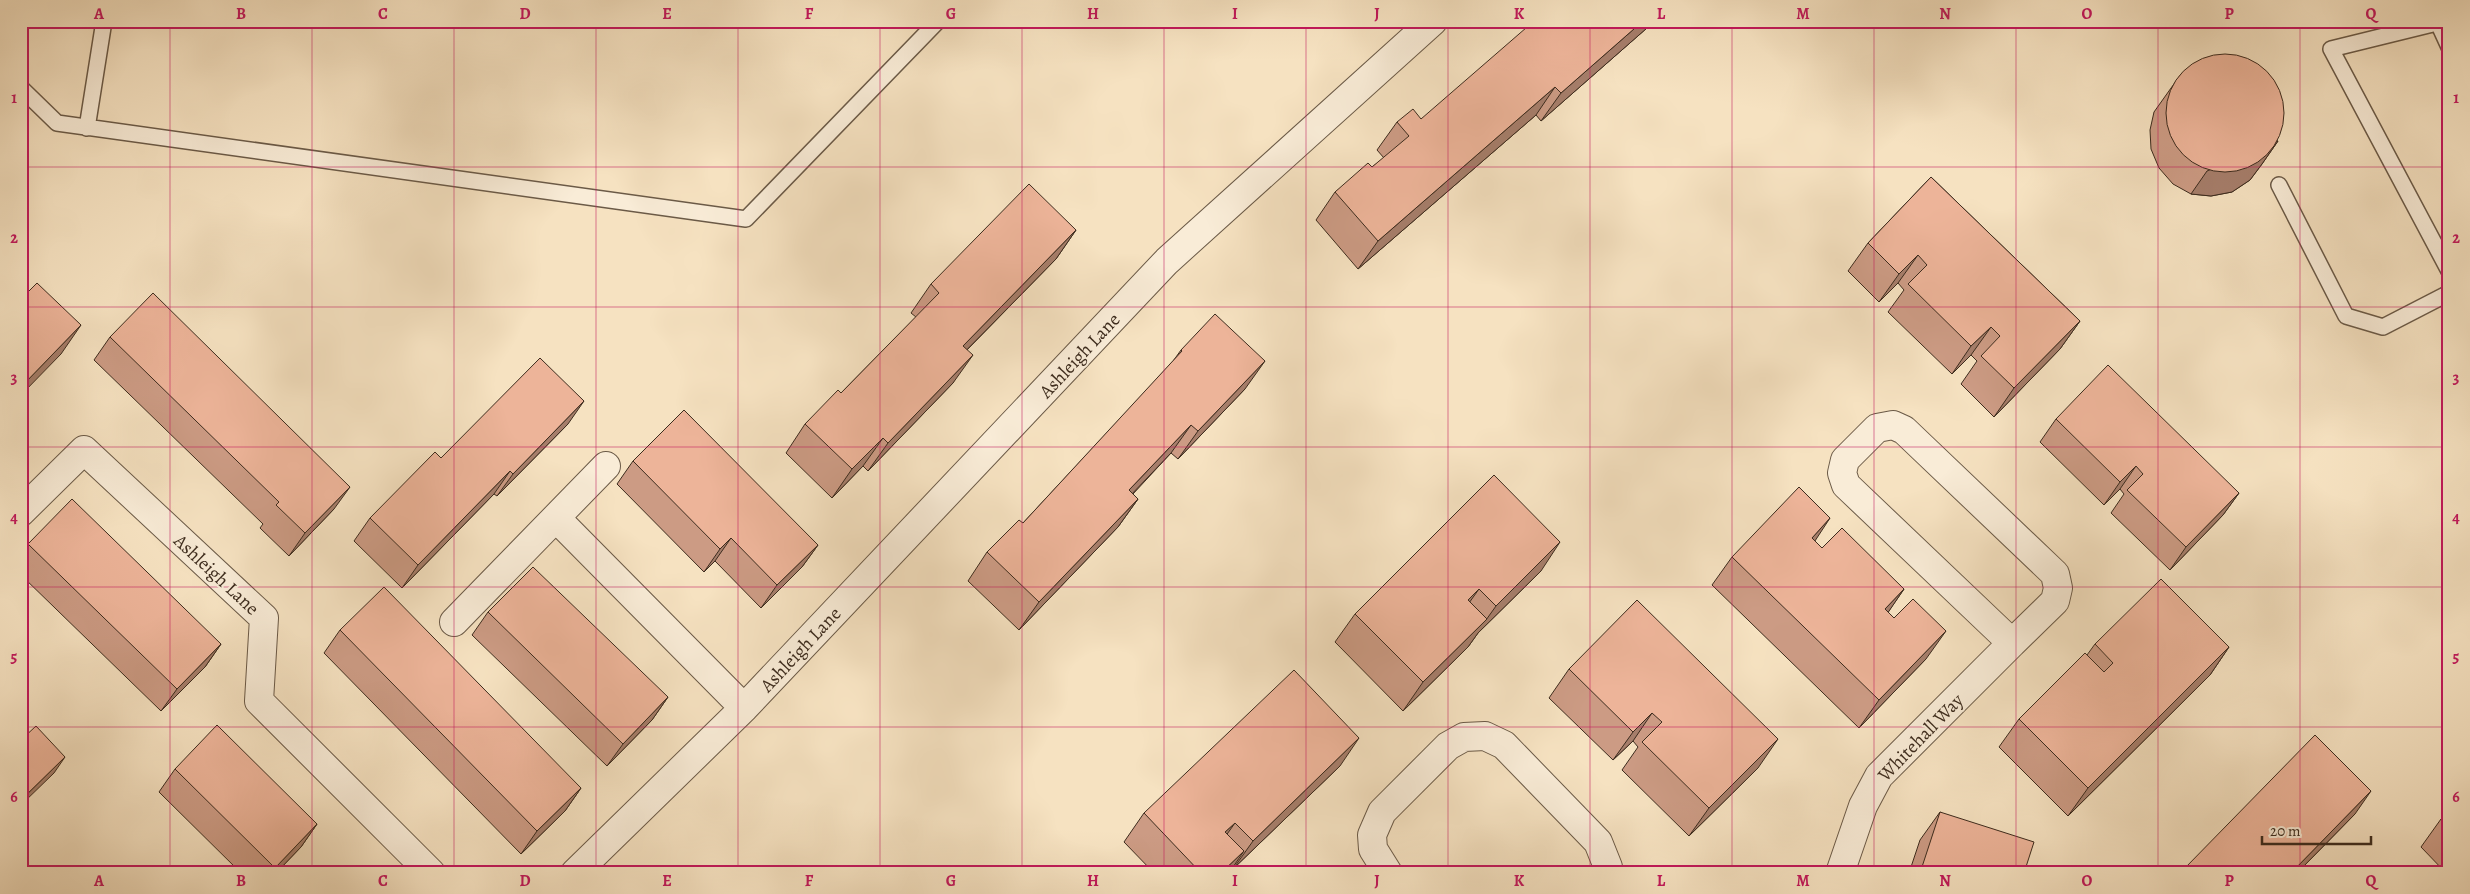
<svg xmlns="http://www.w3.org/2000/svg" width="2470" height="894" font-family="Alegreya,serif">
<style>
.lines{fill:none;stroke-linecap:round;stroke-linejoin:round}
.lane-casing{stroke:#6b5a47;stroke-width:18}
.street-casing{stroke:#6b5a47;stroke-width:30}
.lane{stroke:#f9ecd7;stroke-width:15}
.street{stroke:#f9ecd7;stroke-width:28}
.wall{fill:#cc9b84;stroke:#3d2c1e}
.shaded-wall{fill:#a67e6b;stroke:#3d2c1e}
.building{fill:#edb499;stroke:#3d2c1e}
.grid{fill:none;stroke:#c2185b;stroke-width:1;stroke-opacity:0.55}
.labels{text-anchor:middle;stroke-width:4;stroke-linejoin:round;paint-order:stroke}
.street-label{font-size:19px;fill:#3d2c1e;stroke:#f9ecd7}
.neatline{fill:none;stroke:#c2185b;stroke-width:2}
.grid-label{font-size:16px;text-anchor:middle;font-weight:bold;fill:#c2185b}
</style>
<rect width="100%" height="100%" fill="#f6e2c1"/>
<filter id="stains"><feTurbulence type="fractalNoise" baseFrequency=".004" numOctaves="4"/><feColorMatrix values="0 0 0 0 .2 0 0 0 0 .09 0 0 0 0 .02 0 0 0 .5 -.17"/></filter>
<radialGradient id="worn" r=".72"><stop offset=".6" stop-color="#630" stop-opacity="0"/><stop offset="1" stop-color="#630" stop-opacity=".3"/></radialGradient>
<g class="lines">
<!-- lane casing -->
<g class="lane-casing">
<path id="lane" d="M2445,21L2331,49L2449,271
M2438,23L2449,47
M21,88L57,123L746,219L938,21
M87,128L104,21
M2279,185L2346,316L2383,327L2449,293"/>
</g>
<!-- street casing -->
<g class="street-casing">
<path id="street" d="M1893,425L1904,430L2055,574L2058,588L2055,601L2012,643L1846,485L1842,473L1845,460L1877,428Z
M21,512L84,450L264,618L259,701L431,873
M556,518L744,708
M454,622L606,466
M575,873L744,708L1167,261L1433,21
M1388,873L1373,849L1372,835L1382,812L1448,746L1464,737L1485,736L1504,745L1598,842L1608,867L1607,873
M1840,873L1863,806L1879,776L2012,643"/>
</g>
<!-- lane -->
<use href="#lane" class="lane"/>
<!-- street -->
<use href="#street" class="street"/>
</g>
<!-- wall -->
<path class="wall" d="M1647,28L1541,121L1536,115L1358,269L1316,220L1335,192L1372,167L1384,158L1377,150L1397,122L1421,119Z
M2181,74L2278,141L2262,164L2250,180L2232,192L2211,196L2191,194L2173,184L2159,168L2151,149L2150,130L2154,112Z
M1931,177L2080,321L2060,349L1994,417L1961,384L1977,361L1971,355L1952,374L1888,312L1904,290L1898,283L1879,302L1848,271L1868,243Z
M1076,230L1056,259L967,350L953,383L868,471L863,466L832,498L786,453L805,424L841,393L916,317L911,313L931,284Z
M110,337L334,509L289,556L260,528L263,524L94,360Z
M1181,350L1245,389L1178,459L1171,453L1133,494L1138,499L1118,527L1019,630L968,581L987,552L1023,523L1171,364Z
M2056,419L2239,493L2223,515L2170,570L2111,513L2124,494L2120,489L2104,505L2040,442Z
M568,424L497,496L494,494L402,588L354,541L370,518L441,458Z
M633,461L818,545L802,567L761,608L715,561L704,572L617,484Z
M1815,541L1822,548L1904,589L1888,612L1894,618L1926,659L1859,728L1712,585L1732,557Z
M28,544L221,644L205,667L161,711L21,575V554Z
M1541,571L1478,633L1468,647L1403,711L1335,642L1355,614Z
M488,612L668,697L652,720L607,766L472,635Z
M340,630L581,788L565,811L521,854L324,653Z
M2095,644L2229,647L2210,675L2068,816L1999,747L2019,719L2087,655Z
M1569,669L1758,768L1689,836L1622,770L1638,747L1633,741L1613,760L1549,698Z
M1340,766L1233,869L1232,868L1229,873H1154L1124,842L1144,813Z
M175,769L317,824L301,847L276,873H241L159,792Z
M1940,812L2024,873H1909L1920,840Z
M2449,812V873H2446L2421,847L2441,819Z
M2355,814L2297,873H2181L2185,868Z"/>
<!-- shaded-wall -->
<path class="shaded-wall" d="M1643,21H1652L1647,28L1541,121L1561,93Z
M1555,87L1536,115L1358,269L1378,241Z
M2278,141L2262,164L2250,180L2232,192L2211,196L2191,194L2207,171Z
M1076,230L1056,259L943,374L963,346Z
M1918,255L1898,283L1879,302L1899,274Z
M2080,321L2060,349L1994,417L2014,388Z
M81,325L61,354L21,395V387Z
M1991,327L1971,355L1952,374L1971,346Z
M973,355L953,383L868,471L888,443Z
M1265,361L1245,389L1178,459L1198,431Z
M584,401L568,424L497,496L513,474Z
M1191,425L1171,453L1109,518L1129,490Z
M883,438L863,466L832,498L852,469Z
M2136,466L2120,489L2104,505L2120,482Z
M510,471L494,494L402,588L418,565Z
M350,487L334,509L289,556L305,533Z
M2239,493L2223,515L2170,570L2186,547Z
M1138,499L1118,527L1019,630L1039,602Z
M1830,518L1811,547L1812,538Z
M731,538L715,561L704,572L720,549Z
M1560,542L1541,571L1478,633L1468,647L1403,711L1423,682L1486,620L1496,606Z
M818,545L802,567L761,608L777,585Z
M1479,589L1459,617L1468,600Z
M1904,589L1885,617V609Z
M1946,631L1926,659L1859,728L1879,700Z
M221,644L205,667L161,711L177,689Z
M2229,647L2210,675L2068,816L2088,788Z
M668,697L652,720L607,766L623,744Z
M1652,713L1633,741L1613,760L1633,732Z
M1359,738L1340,766L1233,869L1253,841Z
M1778,739L1758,768L1689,836L1709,808Z
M65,757L54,773L21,805V800Z
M581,788L565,811L521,854L537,831Z
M2371,791L2355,814L2297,873H2291Z
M1235,823L1215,851L1225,832Z
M317,824L301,847L276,873H271L275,868Z
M1244,851L1229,873H1221Z"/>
<!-- building -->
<path class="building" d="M1534,21H1643L1561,93L1555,87L1378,241L1335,192L1368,163L1372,167L1409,136L1397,122L1413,109L1421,119Z
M2166 113a59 59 0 1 1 118 0a59 59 0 1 1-118 0Z
M1931,177L2080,321L2014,388L1981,356L2000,336L1991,327L1971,346L1908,284L1927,265L1918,255L1899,274L1868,243Z
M1029,184L1076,230L963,346L973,355L888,443L883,438L852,469L805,424L838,390L841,393L939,293L931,284Z
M37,283L81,325L21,387V299Z
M153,293L350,487L305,533L276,505L279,502L110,337Z
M1215,314L1265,361L1198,431L1191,425L1129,490L1138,499L1039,602L987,552L1019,520L1023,523L1182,351L1181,350Z
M540,358L584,401L513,474L510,471L418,565L370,518L435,452L441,458Z
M2108,365L2239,493L2186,547L2127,490L2143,474L2136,466L2120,482L2056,419Z
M684,410L818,545L777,585L731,538L720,549L633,461Z
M1494,475L1560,542L1496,606L1479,589L1468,600L1487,619L1423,682L1355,614Z
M1799,487L1830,518L1812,538L1822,548L1842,528L1904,589L1885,609L1894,618L1913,599L1946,631L1879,700L1732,557Z
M72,499L221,644L177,689L28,544Z
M533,567L668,697L623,744L488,612Z
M2161,579L2229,647L2088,788L2019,719L2085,653L2104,672L2113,663L2095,644Z
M384,587L581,788L537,831L340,630Z
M1637,600L1778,739L1709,808L1642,742L1662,722L1652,713L1633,732L1569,669Z
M1294,670L1359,738L1253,841L1235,823L1225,832L1244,851L1221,873H1201L1144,813Z
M217,725L317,824L275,868L175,769Z
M36,726L65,757L21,800V740Z
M2315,735L2371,791L2291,873H2190L2185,868Z
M1940,812L2034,842L2024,873H1920Z
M2449,812V827L2441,819Z
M1340,866L1346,873H1333Z"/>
<!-- grid -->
<path class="grid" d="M170,21V873M312,21V873M454,21V873M596,21V873M738,21V873M880,21V873M1022,21V873M1164,21V873M1306,21V873M1448,21V873M1590,21V873M1732,21V873M1874,21V873M2016,21V873M2158,21V873M2300,21V873M21,167H2449M21,307H2449M21,447H2449M21,587H2449M21,727H2449"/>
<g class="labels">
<!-- street labels -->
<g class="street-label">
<text transform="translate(1079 355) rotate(-47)" y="7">Ashleigh Lane</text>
<text transform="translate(217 574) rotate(43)" y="7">Ashleigh Lane</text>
<text transform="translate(800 649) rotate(-47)" y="7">Ashleigh Lane</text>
<text transform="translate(1920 737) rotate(-46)" y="7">Whitehall Way</text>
</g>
</g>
<!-- margin -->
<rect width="2470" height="894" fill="none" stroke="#f6e2c1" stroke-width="55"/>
<!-- scale -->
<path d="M2262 836v8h109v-8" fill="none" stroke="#3d2c1e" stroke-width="2.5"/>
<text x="2270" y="836" font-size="15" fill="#3d2c1e" stroke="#f9ecd7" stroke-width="4" paint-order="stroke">20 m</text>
<rect x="28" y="28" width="2414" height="838" class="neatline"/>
<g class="grid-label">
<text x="99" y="19">A</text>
<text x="241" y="19">B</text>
<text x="383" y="19">C</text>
<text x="525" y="19">D</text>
<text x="667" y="19">E</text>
<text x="809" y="19">F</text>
<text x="951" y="19">G</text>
<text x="1093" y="19">H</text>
<text x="1235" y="19">I</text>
<text x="1377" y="19">J</text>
<text x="1519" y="19">K</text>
<text x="1661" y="19">L</text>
<text x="1803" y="19">M</text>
<text x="1945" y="19">N</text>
<text x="2087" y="19">O</text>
<text x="2229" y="19">P</text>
<text x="2371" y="19">Q</text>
<text x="14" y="103">1</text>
<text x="2456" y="103">1</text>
<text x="14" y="243">2</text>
<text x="2456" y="243">2</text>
<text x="14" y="383">3</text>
<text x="2456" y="383">3</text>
<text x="14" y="523">4</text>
<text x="2456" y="523">4</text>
<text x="14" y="662">5</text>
<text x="2456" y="662">5</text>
<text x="14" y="802">6</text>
<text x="2456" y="802">6</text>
<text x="99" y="886">A</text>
<text x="241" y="886">B</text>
<text x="383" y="886">C</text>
<text x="525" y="886">D</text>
<text x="667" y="886">E</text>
<text x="809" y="886">F</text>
<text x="951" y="886">G</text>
<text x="1093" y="886">H</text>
<text x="1235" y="886">I</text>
<text x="1377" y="886">J</text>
<text x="1519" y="886">K</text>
<text x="1661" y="886">L</text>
<text x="1803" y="886">M</text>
<text x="1945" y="886">N</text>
<text x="2087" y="886">O</text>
<text x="2229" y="886">P</text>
<text x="2371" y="886">Q</text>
</g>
<rect width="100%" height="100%" filter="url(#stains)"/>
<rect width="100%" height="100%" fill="url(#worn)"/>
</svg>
